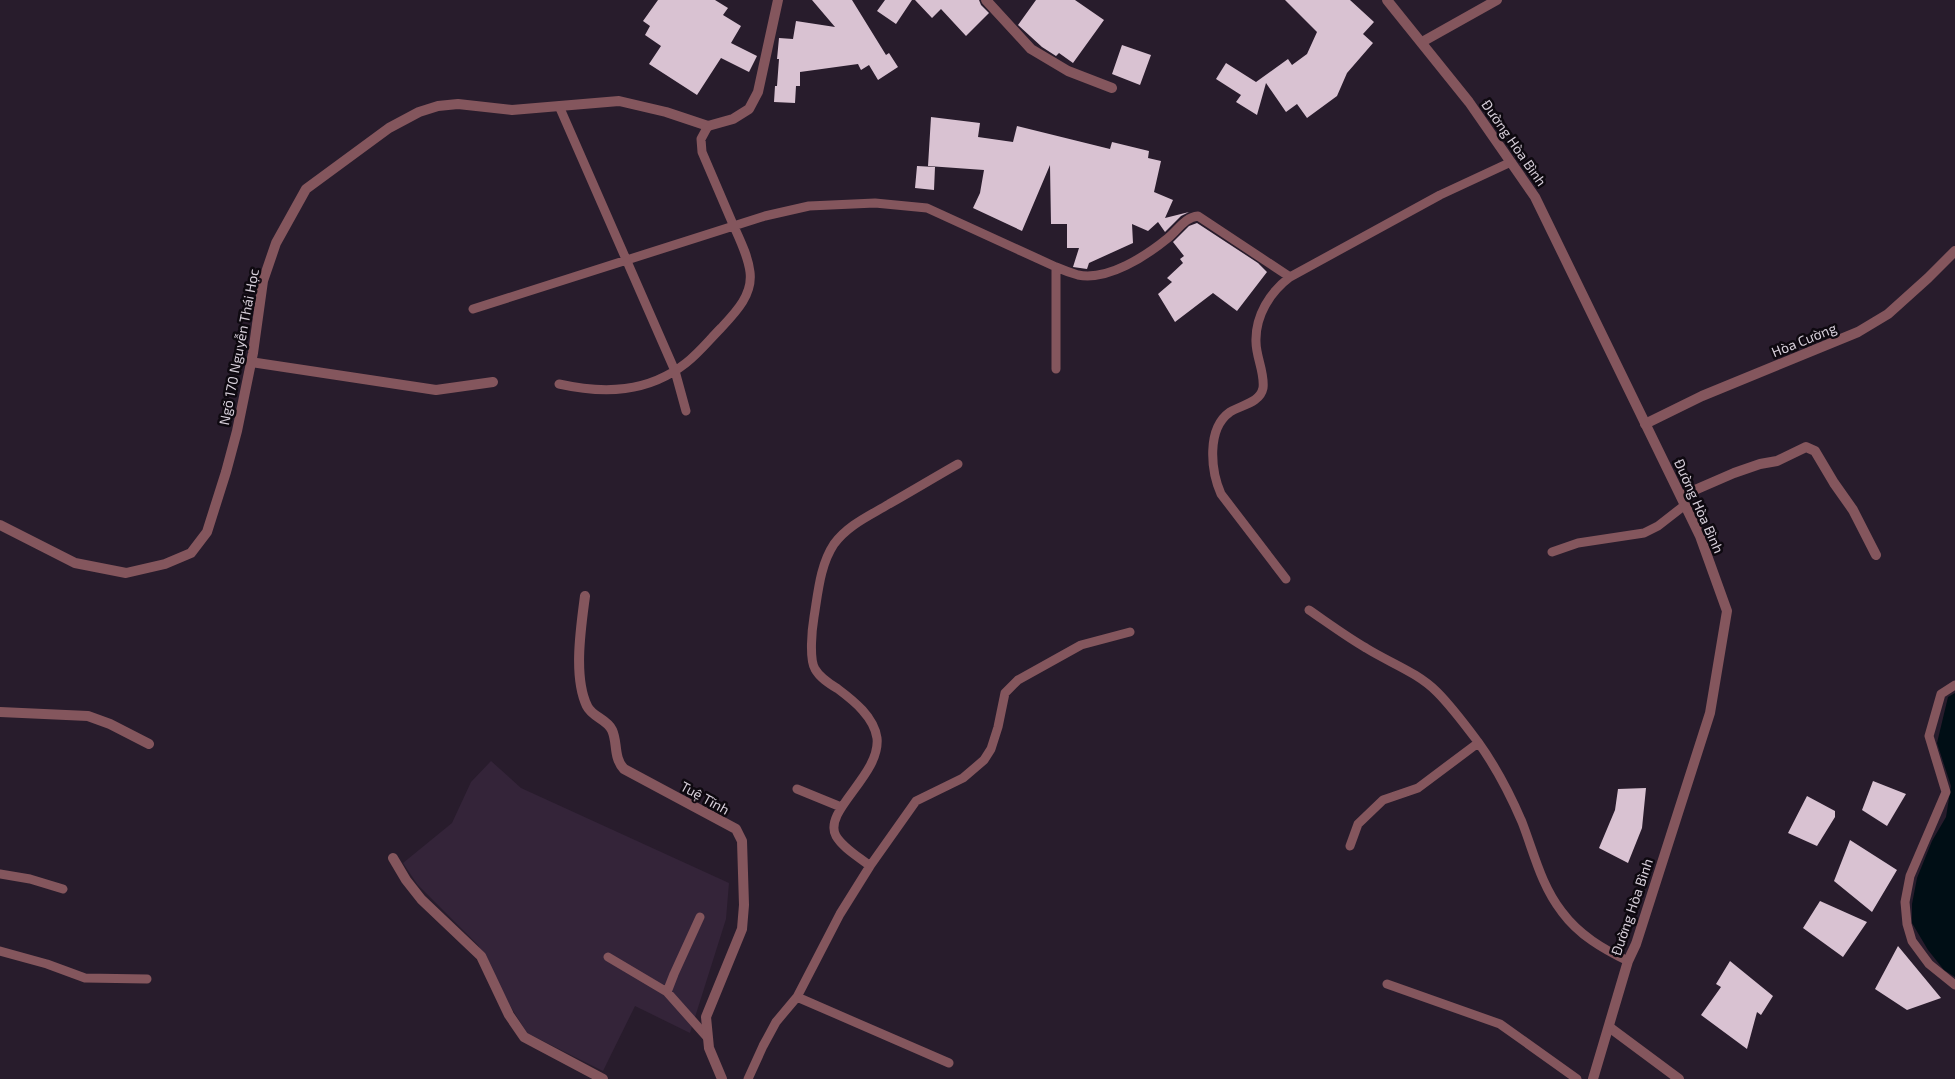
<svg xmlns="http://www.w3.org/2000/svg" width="1955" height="1079" font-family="'Exo 2',sans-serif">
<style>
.built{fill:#342439}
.water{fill:#000e15}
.building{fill:#d9c2d2}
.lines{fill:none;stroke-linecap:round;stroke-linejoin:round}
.service{stroke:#84565d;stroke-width:9}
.minor{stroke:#84565d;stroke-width:10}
.tertiary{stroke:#84565d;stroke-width:10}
.labels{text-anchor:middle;stroke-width:5;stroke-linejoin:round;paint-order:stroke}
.street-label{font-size:14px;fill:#d6ced9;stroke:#0e0910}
</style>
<rect width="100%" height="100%" fill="#281c2c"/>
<!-- built -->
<path class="built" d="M491,761L521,788L729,883L726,919L690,1033L635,1006L603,1071L527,1033L509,1004L478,945L417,884L403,863L452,823L471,782Z"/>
<!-- water -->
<path class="water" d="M1955,693V977L1944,970L1928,950L1912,923V904L1917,878L1932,841L1946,817L1951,786L1937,743L1948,697Z"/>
<!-- building -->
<path class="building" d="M658,0H715L728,8L723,15L741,26L731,43L757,56L749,72L721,58L697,95L649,64L661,46L645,35L650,26L643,21Z
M812,0H852L886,55L889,53L898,67L878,80L869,65L861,70L858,64L800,72V86H796L795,103L774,102L775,86H777L779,59H777L779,38L793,39L796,21L835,27Z
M885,0H912L896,24L877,11Z
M915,0H979L981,5L989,13L966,36L941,9L932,18Z
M1036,0H1075L1104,20L1073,63L1059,53L1056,56L1042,47L1018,25Z
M1285,0H1350L1374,22L1363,34L1373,43L1347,73L1337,96L1307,118L1297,104L1286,112L1266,83L1257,115L1236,102L1241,95L1216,79L1226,63L1256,82L1288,59L1292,65L1307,54L1317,32Z
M1122,45L1151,55L1140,85L1112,74Z
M931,117L980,123L978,137L1013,142L1017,126L1110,149L1112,142L1149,151L1148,158L1161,161L1154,192L1173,200L1165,218L1189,212L1181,216L1165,232L1158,222L1148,231L1132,224L1133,243L1089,263L1087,269L1073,267L1079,248H1067V224H1051L1050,165L1022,231L973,208L980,193L984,170L928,166Z
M917,166L935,167L934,190L915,188Z
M1197,223L1258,263L1267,272L1237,311L1213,293L1175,322L1158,294L1172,282L1167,278L1183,263L1180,259L1184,256L1173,242L1189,226Z
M1873,781L1906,794L1887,826L1862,810Z
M1646,788L1642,828L1628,863L1599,848L1615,810L1618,789Z
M1807,796L1835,811V817L1817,846L1788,833Z
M1850,840L1897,870L1872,912L1834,881Z
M1820,901L1867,922L1843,957L1803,928Z
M1898,946L1941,998L1907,1010L1875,989Z
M1730,961L1773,996L1761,1015L1757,1012L1747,1049L1701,1015L1721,987L1716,984Z"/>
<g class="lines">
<!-- service -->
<path class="service" d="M559,106L675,371L686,411
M473,309L765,216L809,206L875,203L927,208L1056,267C1063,270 1071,273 1078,275C1108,281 1146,256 1168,238C1178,230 1185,217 1198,216L1290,277
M1056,369V267
M559,384C604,394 648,393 686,363C699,353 710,339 721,328C735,313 753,295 750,272C748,255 739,238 732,222C722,199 712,175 702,152L701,139L708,126
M1552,552L1578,543L1644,533L1658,526L1685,505
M1286,579L1221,494C1211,471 1206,429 1230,412C1241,405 1260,403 1263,388C1265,373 1256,357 1256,342C1255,316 1270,292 1290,277L1440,195L1511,162
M1309,610C1328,623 1347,637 1366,648C1390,663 1417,672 1437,692C1452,707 1466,726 1478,742C1496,767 1510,794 1522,822C1534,853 1541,885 1562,912C1579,935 1603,949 1628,961
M1955,685L1941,694L1929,736L1946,792L1910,876L1905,902L1907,924L1912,941L1929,964L1955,985
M797,789L841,807
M1350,846L1358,824L1383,800L1418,788L1478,743
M870,866C859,857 843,848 836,836C822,811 881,775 877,738C874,717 854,701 838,689C830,684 820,678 815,669C809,659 812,629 814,617C818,593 820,565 834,544C848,525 869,516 889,504C912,491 935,477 958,464
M0,874L30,879L63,889
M0,951L47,964L85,978L147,979
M608,957L667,992L707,1037
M1387,984L1500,1024L1577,1079
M667,992L674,974L700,917
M797,997L949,1063
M748,1079L763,1046L776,1022L797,997L840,914L870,866L916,801L963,778L984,760L991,749L998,727L1005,693L1018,680L1081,645L1130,632"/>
<!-- minor -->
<path class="minor" d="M986,0L1031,49L1068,71L1112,88
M1422,42L1497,0
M251,362L436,390L493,382
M1645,424L1702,396L1858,332L1888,314L1928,278L1955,251
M1681,496L1734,473L1760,464L1777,461L1806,447L1815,451L1834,483L1853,510L1876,555
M0,525L75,563L126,573L165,564L191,553L207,532L226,472L237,431L253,353L263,281L276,243L306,189L389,128L419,112L438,106L458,104L512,110L619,101L666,112L708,126L733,119L749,109L758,92L778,0
M585,596C581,627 573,677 587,706C592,717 607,719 612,730C618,743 613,757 624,769L736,829L742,841L744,905L742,929L706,1017L709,1048L722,1079
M0,712L88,716L110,724L149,744
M393,858L406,880L421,899L481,956L509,1015L524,1037L603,1079
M1609,1027L1679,1079"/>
<!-- tertiary -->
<path class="tertiary" d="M1387,0L1469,102L1535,197L1700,536L1727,611L1710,713L1636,944L1628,961L1593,1079"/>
</g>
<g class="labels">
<!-- street labels -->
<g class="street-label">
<text transform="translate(1514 143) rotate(55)" y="5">Đường Hòa Bình</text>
<text transform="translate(1804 340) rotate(-22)" y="5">Hòa Cường</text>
<text transform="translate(239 347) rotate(-79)" y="5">Ngõ 170 Nguyễn Thái Học</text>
<text transform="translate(1699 506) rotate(66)" y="5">Đường Hòa Bình</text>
<text transform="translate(705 798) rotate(29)" y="5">Tuệ Tĩnh</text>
<text transform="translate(1632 907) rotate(-71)" y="5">Đường Hòa Bình</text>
</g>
</g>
</svg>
